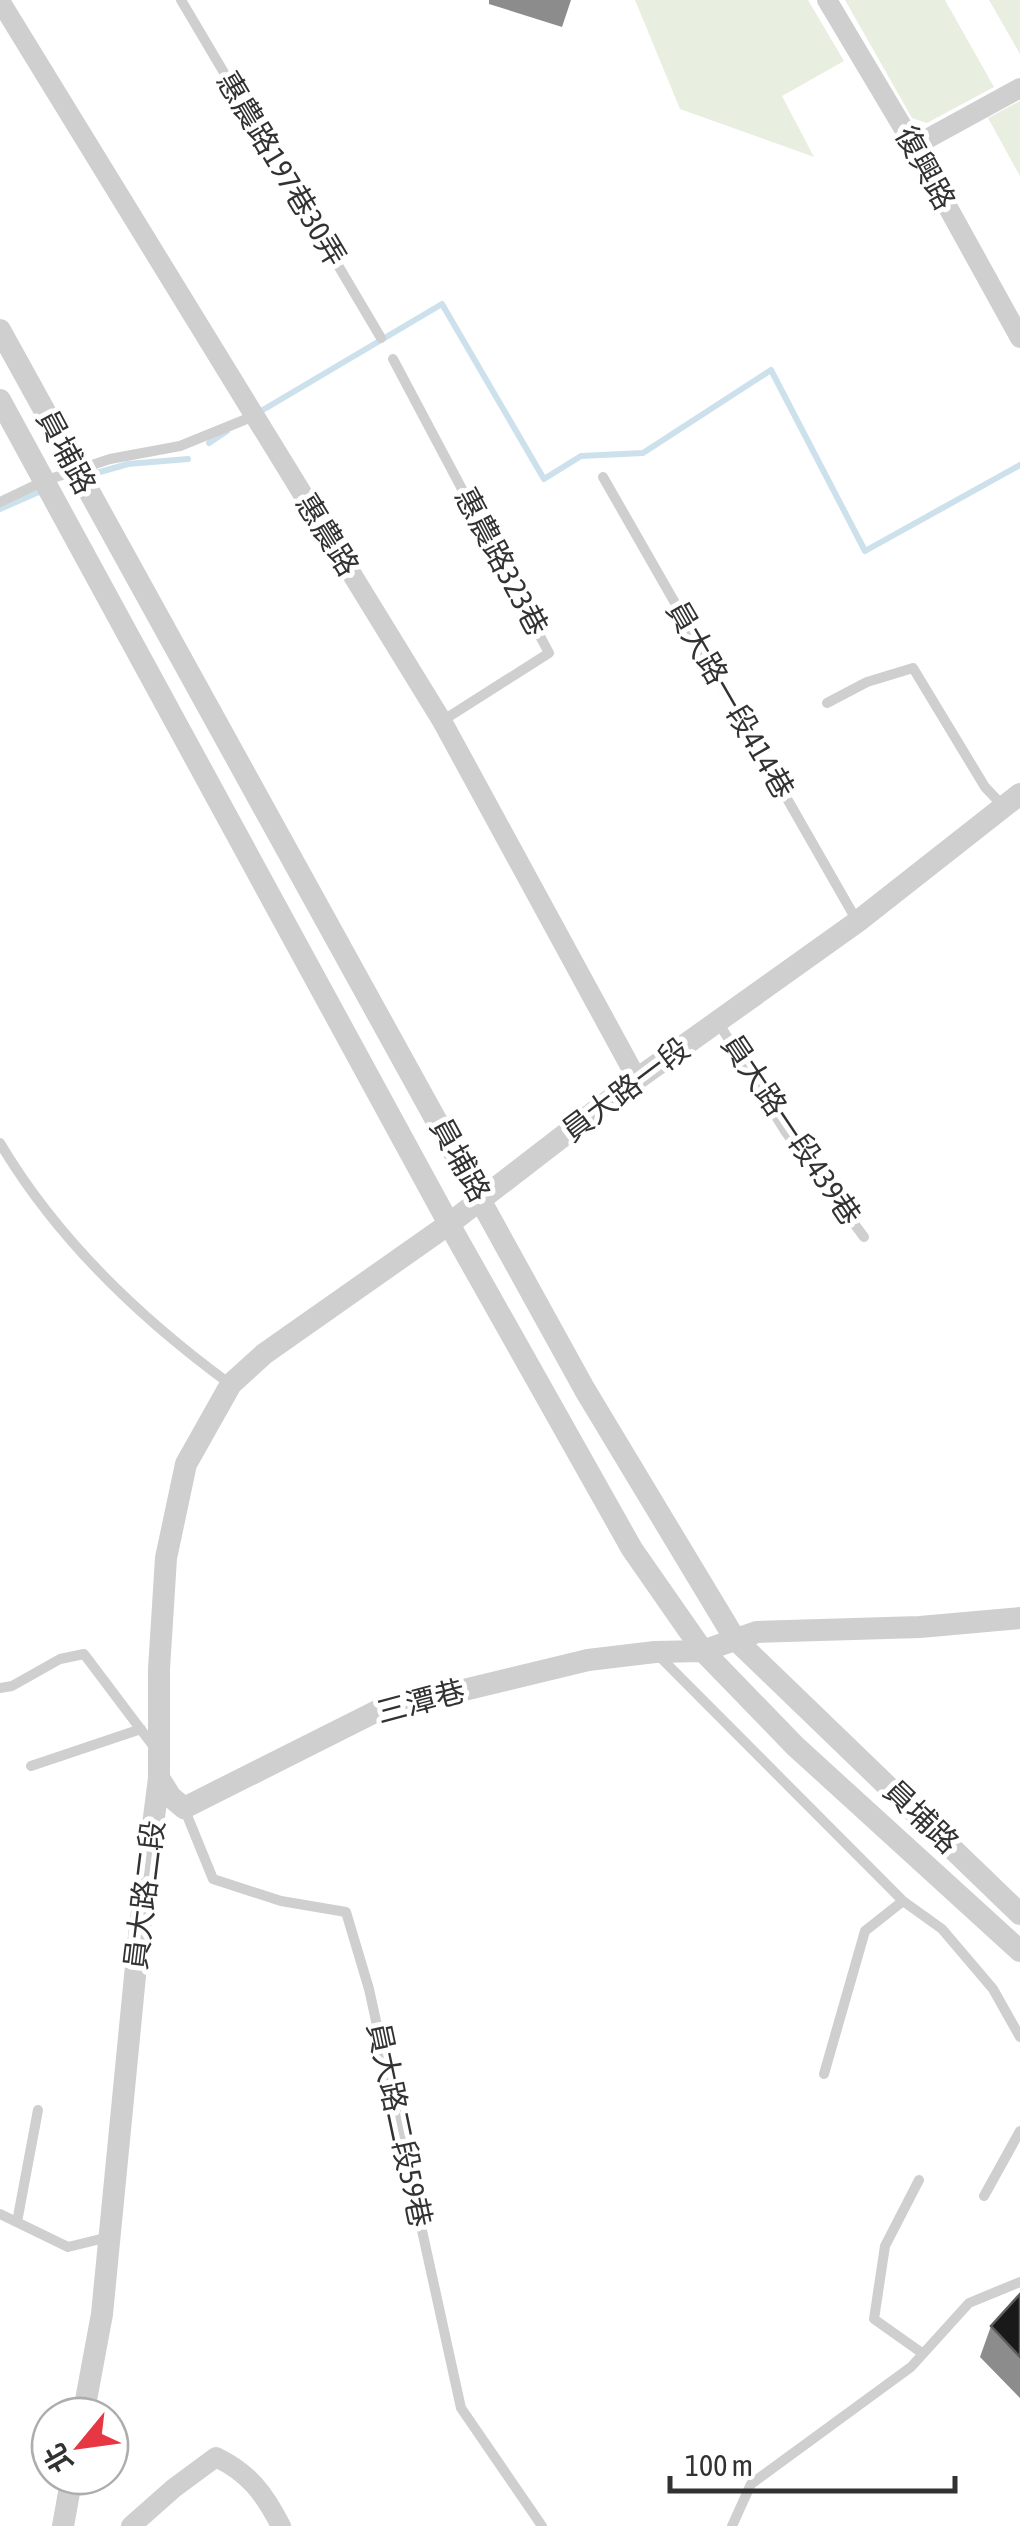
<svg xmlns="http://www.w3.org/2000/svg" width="1020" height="2526" font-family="'Asap Condensed','Noto Sans TC',sans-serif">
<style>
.green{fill:#e8eee0}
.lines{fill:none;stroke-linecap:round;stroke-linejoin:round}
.stream{stroke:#cde1ed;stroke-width:6}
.service{stroke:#cfcfcf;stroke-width:10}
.minor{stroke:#cfcfcf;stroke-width:20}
.tertiary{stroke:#cfcfcf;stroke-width:22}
.wall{fill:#8c8c8c}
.building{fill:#191919;stroke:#5e5e5e;stroke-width:2.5}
.labels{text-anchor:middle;stroke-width:10;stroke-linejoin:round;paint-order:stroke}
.street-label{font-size:30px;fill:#323232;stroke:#fff}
</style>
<rect width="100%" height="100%" fill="#fff"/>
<!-- green -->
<path class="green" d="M635,0H808L844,61L782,96L814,157L680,109Z
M845,0H945L994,87L927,123L912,118Z
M989,0H1020V54Z
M1020,101V176L988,118Z"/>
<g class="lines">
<!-- stream -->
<path class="stream" d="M256,414L442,304L544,479L581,456L643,453L771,370L865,551L1020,465
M209,443L227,431
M86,476L128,464L188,459
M0,509L41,491"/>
<!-- service -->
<path class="service" d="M181,0L381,338
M393,359L549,653L442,721
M603,477L857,921
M0,502L44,481L110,459L180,446L254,416
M827,703L867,682L913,668L985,787L1003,806
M718,1022L785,1131L864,1237
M0,1143C57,1239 141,1319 230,1384
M658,1655L903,1901L942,1929L993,1989L1020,2037
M0,1688L12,1686L60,1659L84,1654L154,1747
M31,1766L141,1729
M184,1808L213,1879L281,1901L346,1912L369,1989L461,2408L542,2526
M824,2074L865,1931L903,1901
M919,2180L885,2246L874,2319L922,2353
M984,2196L1020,2131
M0,2214L68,2247L109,2237
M17,2222L38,2110
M732,2526L751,2484L911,2367L969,2303L1020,2282"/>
<!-- minor -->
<path class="minor" d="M827,0L914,146L1020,338
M0,1L442,721L637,1079
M914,146L1020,88
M131,2526L174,2488L216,2457C249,2473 264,2493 281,2526"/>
<!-- tertiary -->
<path class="tertiary" d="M0,330L585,1390L735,1639L1020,1914
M0,400L449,1224L632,1549L703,1651L795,1746L1020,1951
M159,1778L171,1797L184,1808L377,1711L588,1660L655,1652L703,1651L757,1632L920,1627L1020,1618
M83,2416L102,2314L139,1935L159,1778V1669L166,1558L186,1464L231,1384L264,1354L449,1224L637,1079L857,922L1020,794
M63,2526L72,2476"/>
</g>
<!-- wall -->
<path class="wall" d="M489,0H571L562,27L489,4Z
M1020,2294V2398L980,2357L991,2326Z"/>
<!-- building -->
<path class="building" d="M1020,2294V2357L991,2326Z"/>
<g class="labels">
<!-- street labels -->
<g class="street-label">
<text transform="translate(925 168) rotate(61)" y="10">復興路</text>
<text transform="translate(281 169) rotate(59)" y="10">惠農路197巷30弄</text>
<text transform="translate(66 452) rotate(62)" y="10">員埔路</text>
<text transform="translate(327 535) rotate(58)" y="10">惠農路</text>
<text transform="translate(501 562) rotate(62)" y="10">惠農路323巷</text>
<text transform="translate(730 700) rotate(60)" y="10">員大路一段414巷</text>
<text transform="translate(626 1090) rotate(-37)" y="10">員大路一段</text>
<text transform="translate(791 1130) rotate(56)" y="10">員大路一段439巷</text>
<text transform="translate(460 1160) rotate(61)" y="10">員埔路</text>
<text transform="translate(421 1702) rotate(-15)" y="10">三潭巷</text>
<text transform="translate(921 1817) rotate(44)" y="10">員埔路</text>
<text transform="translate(145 1895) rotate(-83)" y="10">員大路二段</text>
<text transform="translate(399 2125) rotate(78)" y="10">員大路二段59巷</text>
</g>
</g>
<!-- north arrow -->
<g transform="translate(80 2446) rotate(241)"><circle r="48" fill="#ffffff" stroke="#adadad" stroke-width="2.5"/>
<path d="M0-8L18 38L0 25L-18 38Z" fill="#e63742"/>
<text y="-15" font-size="28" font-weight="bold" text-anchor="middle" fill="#323232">北</text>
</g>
<!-- scale -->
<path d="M670 2476v15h285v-15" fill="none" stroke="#323232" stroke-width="5"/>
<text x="685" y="2476" font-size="30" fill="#323232" stroke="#ffffff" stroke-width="8" paint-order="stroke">100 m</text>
</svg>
